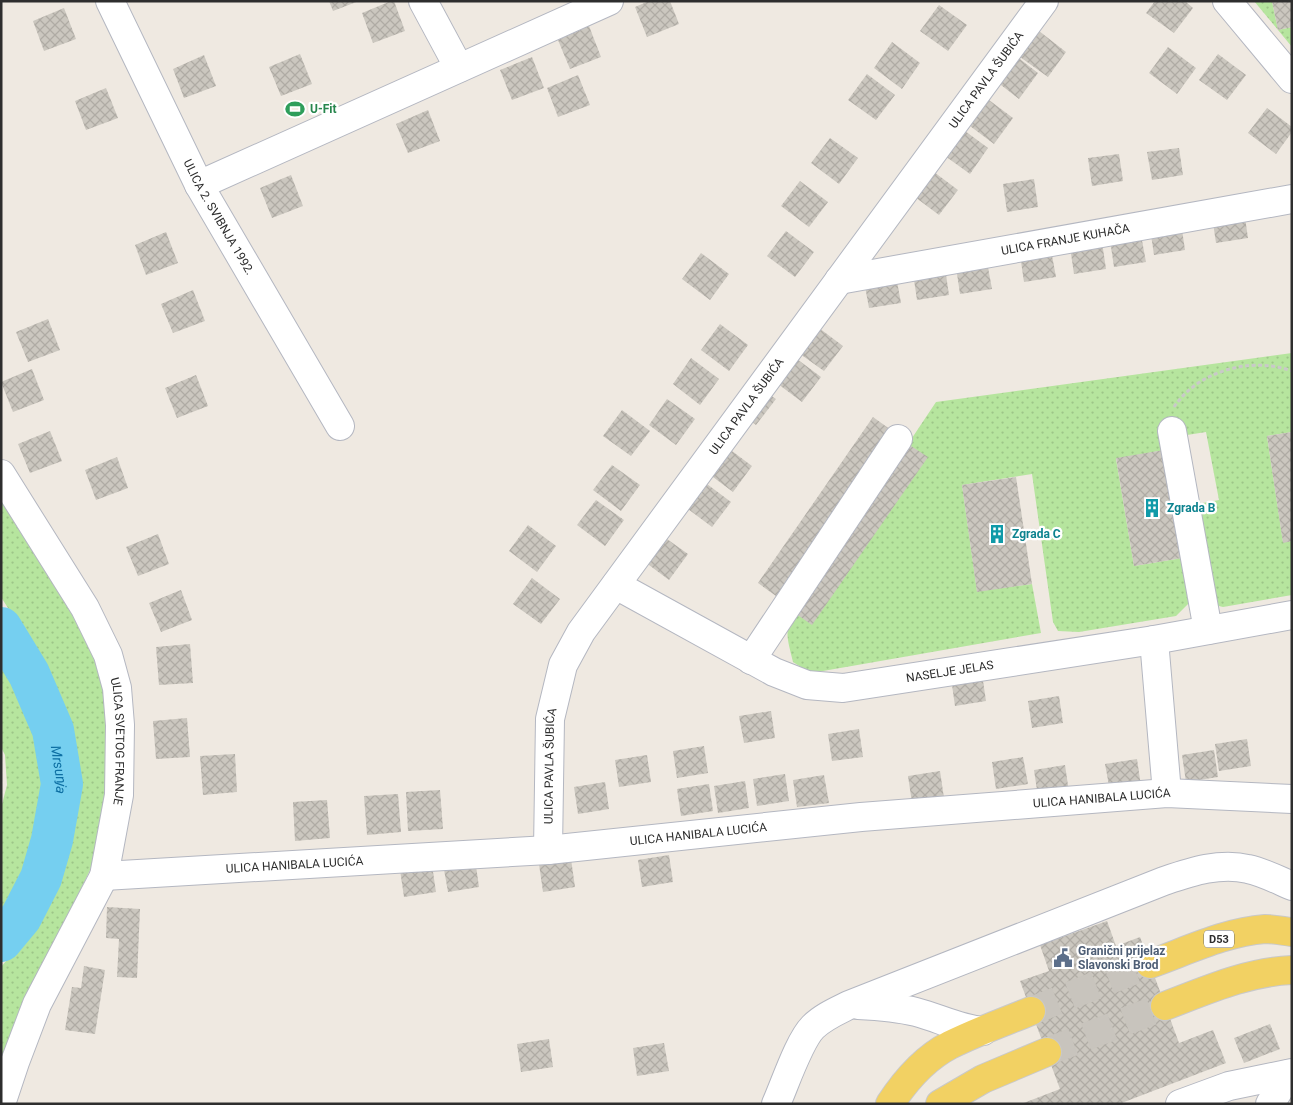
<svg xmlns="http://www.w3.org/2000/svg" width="1293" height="1105" font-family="Roboto,sans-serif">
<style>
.grass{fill:url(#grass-dots)}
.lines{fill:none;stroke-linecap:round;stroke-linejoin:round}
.river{stroke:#75cff0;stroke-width:42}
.building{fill:url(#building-cross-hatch)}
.major-tunnel{stroke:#c8c4bd;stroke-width:28;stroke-dasharray:28 14;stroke-linecap:butt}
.minor-casing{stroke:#b4b7c1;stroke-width:30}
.major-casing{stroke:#c9c9c9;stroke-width:30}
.path{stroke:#c9c9c9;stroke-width:3;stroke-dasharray:4 2.5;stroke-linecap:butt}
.minor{stroke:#fff;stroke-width:28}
.major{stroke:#f2d163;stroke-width:28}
.labels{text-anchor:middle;stroke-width:4.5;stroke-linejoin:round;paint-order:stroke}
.shield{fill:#fff;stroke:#6d6d6d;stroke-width:1}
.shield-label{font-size:11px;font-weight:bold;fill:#2e2e2e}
.street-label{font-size:12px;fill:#2e2e2e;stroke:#fff}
.leisure-label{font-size:12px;font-weight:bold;fill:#27864d;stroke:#fff;text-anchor:start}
.culture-label{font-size:12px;font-weight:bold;fill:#0d838f;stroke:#fff;text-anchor:start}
.service-label{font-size:12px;font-weight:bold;fill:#4e5e75;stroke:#fff;text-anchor:start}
.water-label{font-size:14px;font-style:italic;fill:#0d6fa3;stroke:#fff}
</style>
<defs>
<pattern id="grass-dots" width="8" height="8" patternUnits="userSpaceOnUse" patternTransform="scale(1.25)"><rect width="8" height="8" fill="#b6e59e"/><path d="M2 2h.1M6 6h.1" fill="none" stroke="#9dc588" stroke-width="1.8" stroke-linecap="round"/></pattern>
<pattern id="building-cross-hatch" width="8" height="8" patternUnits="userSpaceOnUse" patternTransform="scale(1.25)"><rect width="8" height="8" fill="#cbc7bf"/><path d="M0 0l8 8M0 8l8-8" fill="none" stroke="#afaba4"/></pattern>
</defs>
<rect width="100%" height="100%" fill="#efe9e1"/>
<!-- grass -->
<path class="grass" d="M1254,1H1272L1278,30L1292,27V47Z
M1292,353V432L1267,436L1283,542L1292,541V595L1223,607L1215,605L1192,505L1219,500L1206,432L1168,438L1170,449L1116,459L1134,566L1188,557L1190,602L1176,616L1079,632L1058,631L1053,622L1032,474L962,485L977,591L1032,584L1041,633L823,671H807L793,662C788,641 784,632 792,611L812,624L908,444L936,402Z
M1,491L93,643L110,715L108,811L90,870L64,924L1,1064V967L30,933L61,869L73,827L76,773L71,737L52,678L1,597Z
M1,658L32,715L44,763V804L35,849L1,916V808L7,785L5,755L1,747Z"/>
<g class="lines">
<!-- river -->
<path class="river" id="s1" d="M1,628L29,674L53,730L62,784L52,840L41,878L21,917L1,941"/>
</g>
<!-- building -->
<path class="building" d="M329,1H359L333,11Z
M391,1H394L405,31L373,43L362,13Z
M649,1H670L679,24L647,37L635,7Z
M1155,1H1185L1193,8L1174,33L1146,13Z
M1272,1H1292V27L1278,30Z
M939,5L967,25L948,51L920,31Z
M64,8L76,39L44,51L33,21Z
M589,26L601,57L570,69L558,40Z
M1039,31L1066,52L1048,77L1020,57Z
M892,42L920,63L902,89L874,68Z
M1168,47L1196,68L1177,94L1149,73Z
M1011,52L1038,73L1019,99L992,78Z
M300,54L312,84L281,96L269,67Z
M1218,54L1246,75L1227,100L1199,80Z
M204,55L216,86L184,98L173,69Z
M532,57L544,88L512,100L500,70Z
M867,74L895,95L876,120L848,100Z
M578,75L590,105L558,117L547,88Z
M106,88L118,118L86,130L75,101Z
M985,97L1013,118L994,144L966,123Z
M1267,108L1292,127V132L1276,154L1248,133Z
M428,110L440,141L408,153L396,124Z
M961,128L988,148L970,174L941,153Z
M830,138L858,158L839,184L811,163Z
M1179,148L1183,175L1152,180L1147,152Z
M1119,154L1123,181L1092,186L1088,158Z
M930,169L958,190L939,215L911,194Z
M291,175L303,206L272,218L260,188Z
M1034,179L1038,207L1007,212L1003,184Z
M800,181L828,202L809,227L781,206Z
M1244,211L1248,238L1216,243L1212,216Z
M1181,223L1185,250L1154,255L1150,228Z
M786,231L814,252L795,277L767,256Z
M166,232L178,263L146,275L135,245Z
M1141,235L1146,262L1114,267L1110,240Z
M1102,242L1106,269L1074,274L1070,247Z
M1051,250L1056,277L1024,282L1020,255Z
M701,253L729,274L710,300L682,279Z
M987,262L992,289L960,294L956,267Z
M945,268L949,295L917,300L913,273Z
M896,276L901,303L869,308L864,281Z
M193,290L205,321L173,333L161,304Z
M48,319L60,350L28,362L16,332Z
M720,324L748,345L729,371L701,350Z
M815,325L843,346L824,371L796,351Z
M793,356L821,377L802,402L774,381Z
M691,358L719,379L700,405L673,384Z
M32,369L44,400L13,412L1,382Z
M196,375L208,406L177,418L165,388Z
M763,390L776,399L756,425L744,416Z
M667,399L695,419L676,445L649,425Z
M622,410L650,431L631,456L603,436Z
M873,417L891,430L776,596L758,583Z
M50,431L62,461L30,473L18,444Z
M1292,432V541L1283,543L1267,436Z
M908,444L928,457L812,625L792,611Z
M724,445L752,466L733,492L705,471Z
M1170,449L1188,557L1134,566L1116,458Z
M117,457L128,488L96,500L85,470Z
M612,465L640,485L621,511L593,490Z
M1016,477L1032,584L977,592L962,485Z
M703,481L731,502L712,527L684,506Z
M596,500L624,520L605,546L577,525Z
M528,525L556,546L537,572L509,551Z
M158,534L169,564L138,576L126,547Z
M660,534L688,554L669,580L641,559Z
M532,578L560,599L541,624L513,604Z
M181,590L192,620L161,632L149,603Z
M190,644L193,683L159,685L156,647Z
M982,674L986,701L955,706L951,678Z
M1059,696L1063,723L1032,728L1028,701Z
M771,711L775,738L744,743L739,716Z
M187,718L190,757L156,759L153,721Z
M859,729L863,757L832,761L828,734Z
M1247,739L1251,766L1219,771L1215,744Z
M704,746L708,773L677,778L673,751Z
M1214,750L1218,777L1186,782L1182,755Z
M235,754L237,792L203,795L200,756Z
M647,755L651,782L619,787L615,760Z
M1023,757L1028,784L996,789L992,762Z
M1137,759L1141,786L1110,791L1105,764Z
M1065,765L1069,792L1038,797L1034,770Z
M940,771L944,798L912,803L908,776Z
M785,774L789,801L757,806L753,779Z
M824,775L829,803L797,807L793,780Z
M745,781L749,808L718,813L714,786Z
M605,782L609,809L578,814L574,787Z
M709,784L713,811L681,816L677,789Z
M440,790L443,829L408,831L406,792Z
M398,794L401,832L367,835L364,796Z
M327,800L330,838L295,841L293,802Z
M669,855L673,882L642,887L638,860Z
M475,859L479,887L448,892L443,864Z
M571,859L575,887L543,892L539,864Z
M432,865L436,892L404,897L400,870Z
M107,907L140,909L137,978L117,977L119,939L106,938Z
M1107,921L1116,946L1140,937L1179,1043L1213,1030L1226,1063L1119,1104H1021L1060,1089L1020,981L1049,971L1040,945Z
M84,966L105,970L95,1034L65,1030L72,987L81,988Z
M1270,1024L1280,1049L1244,1063L1234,1038Z
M549,1039L553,1067L521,1072L517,1044Z
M664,1043L669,1071L637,1076L633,1048Z"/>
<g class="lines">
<!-- major-tunnel -->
<path class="major-tunnel" d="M1031,1011L1150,964
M1047,1052L1165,1006"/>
<!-- minor casing -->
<g class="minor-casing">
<g id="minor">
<path id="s2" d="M110,1L199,185L340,426"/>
<path d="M423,1L459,68"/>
<path d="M1227,1L1292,79"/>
<path d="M199,185L609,1"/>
<path id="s3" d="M839,280L1292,199"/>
<path d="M1172,431L1208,630"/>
<path id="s4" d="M1,474L85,608L108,655L117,688L120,725L119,795L104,876L37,1004L15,1062L1,1104"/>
<path id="s5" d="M616,585L774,672L807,685L843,688L1154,640L1292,615"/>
<path d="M1154,640L1167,793"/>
<path d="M751,660L898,439"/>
<path id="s6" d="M548,850L550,719L563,665L581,632L1044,1"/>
<path id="s7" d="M104,876L548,850L861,817L1167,793L1292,799"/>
<path d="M858,1005C878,1006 896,1007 916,1012C939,1018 959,1029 983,1031"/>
<path d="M776,1104C785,1084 799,1041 813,1027C823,1017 837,1011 849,1005L1164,881C1191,872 1220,862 1248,869C1263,872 1278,880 1292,886"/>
<path d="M1180,1104L1229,1086L1292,1073"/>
<path d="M1270,1104L1289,1074"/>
</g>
</g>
<!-- major casing -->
<g class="major-casing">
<path id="major" d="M1150,964C1187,951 1225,932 1265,929C1274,929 1283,931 1292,932
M1165,1006C1207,990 1247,972 1292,970
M890,1104C905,1081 925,1058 950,1045C976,1032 1004,1022 1031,1011
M940,1104L983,1079L1047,1052"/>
</g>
<!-- path -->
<path class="path" d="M1174,407C1198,371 1251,356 1292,371"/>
<!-- minor -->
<use href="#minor" class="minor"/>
<!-- major -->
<use href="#major" class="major"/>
</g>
<!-- icons -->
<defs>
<g id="stadium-bare" transform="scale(1.5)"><path d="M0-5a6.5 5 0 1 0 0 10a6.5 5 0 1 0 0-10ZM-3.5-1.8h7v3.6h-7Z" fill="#2e9e5b" stroke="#fff" stroke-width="2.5" paint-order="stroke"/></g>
<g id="building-bare" transform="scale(1.5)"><path d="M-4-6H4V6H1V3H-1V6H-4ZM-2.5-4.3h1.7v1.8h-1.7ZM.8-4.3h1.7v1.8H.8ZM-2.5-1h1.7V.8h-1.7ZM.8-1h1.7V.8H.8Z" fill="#0f9aa8" stroke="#fff" stroke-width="2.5" paint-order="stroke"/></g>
<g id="civic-bare" transform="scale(1.5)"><path d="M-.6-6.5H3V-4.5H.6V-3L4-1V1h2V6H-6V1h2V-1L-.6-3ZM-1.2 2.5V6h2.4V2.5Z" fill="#5c6f8a" stroke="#fff" stroke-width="2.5" paint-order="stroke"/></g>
</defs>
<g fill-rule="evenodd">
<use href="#stadium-bare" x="295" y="109"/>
<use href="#building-bare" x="1152" y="508"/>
<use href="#building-bare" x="997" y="534"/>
<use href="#civic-bare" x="1063" y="958"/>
</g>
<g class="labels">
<!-- shield labels -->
<rect class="shield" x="1204" y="930.5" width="30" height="17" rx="4"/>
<g class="shield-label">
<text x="1219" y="943">D53</text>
</g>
<!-- street labels -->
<g class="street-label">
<text dy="4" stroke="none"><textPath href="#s6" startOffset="909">ULICA PAVLA ŠUBIĆA</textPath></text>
<text dy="4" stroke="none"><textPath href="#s2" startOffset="242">ULICA 2. SVIBNJA 1992.</textPath></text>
<text dy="4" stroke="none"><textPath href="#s3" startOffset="230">ULICA FRANJE KUHAČA</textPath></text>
<text dy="4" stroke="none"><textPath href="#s6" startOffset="504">ULICA PAVLA ŠUBIĆA</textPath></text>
<text dy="4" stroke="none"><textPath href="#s5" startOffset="360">NASELJE JELAS</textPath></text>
<text dy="4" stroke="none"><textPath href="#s4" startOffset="298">ULICA SVETOG FRANJE</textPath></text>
<text dy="4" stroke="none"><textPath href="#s6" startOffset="84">ULICA PAVLA ŠUBIĆA</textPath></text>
<text dy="4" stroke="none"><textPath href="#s7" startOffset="1001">ULICA HANIBALA LUCIĆA</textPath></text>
<text dy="4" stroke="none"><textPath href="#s7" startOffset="596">ULICA HANIBALA LUCIĆA</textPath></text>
<text dy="4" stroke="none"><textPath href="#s7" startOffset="191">ULICA HANIBALA LUCIĆA</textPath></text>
</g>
<!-- leisure labels -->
<g class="leisure-label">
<text x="310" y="113">U-Fit</text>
</g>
<!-- culture labels -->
<g class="culture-label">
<text x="1167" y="512">Zgrada B</text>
<text x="1012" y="538">Zgrada C</text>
</g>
<!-- service labels -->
<g class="service-label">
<text x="1078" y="955">Granični prijelaz<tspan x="1078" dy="14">Slavonski Brod</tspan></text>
</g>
<!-- water labels -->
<g class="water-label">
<text dy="5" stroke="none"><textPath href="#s1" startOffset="155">Mrsunja</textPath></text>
</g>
</g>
<!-- border -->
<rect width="1293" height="1105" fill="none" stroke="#2e2e2e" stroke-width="5"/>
</svg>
